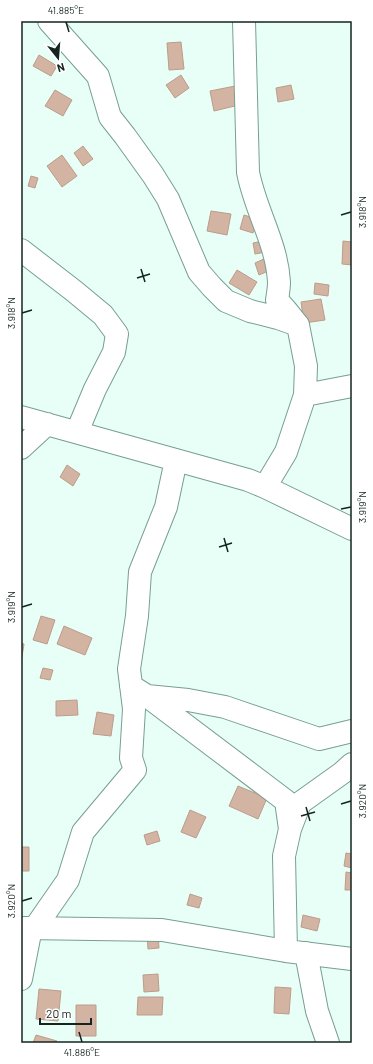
<svg xmlns="http://www.w3.org/2000/svg" width="373" height="1064" font-family="Barlow,sans-serif">
<style>
.building{fill:#d3b3a1;stroke:#bc9c8a}
.lines{fill:none;stroke-linecap:round;stroke-linejoin:round}
.minor-casing{stroke:#789e93;stroke-width:24}
.minor{stroke:#fff;stroke-width:22}
.ticks{fill:none;stroke:#142420;stroke-width:1.5}
.neatline{fill:none;stroke:#142420;stroke-width:1.5}
.ticks-label{font-size:10px;text-anchor:middle;fill:#142420}
</style>
<rect width="100%" height="100%" fill="#e7fff7"/>
<!-- building -->
<path class="building" d="M181,42L184,69L169,70L167,43Z
M39,55L57,66L51,76L33,66Z
M181,75L189,88L175,98L166,85Z
M291,85L294,99L278,102L276,88Z
M235,86L239,105L214,111L210,91Z
M55,90L72,100L63,116L45,106Z
M83,146L93,159L83,166L74,153Z
M62,155L77,176L62,187L47,166Z
M31,176L38,178L35,188L28,186Z
M211,211L231,214L227,235L207,231Z
M244,215L257,219L253,233L240,229Z
M263,241L266,252L255,254L253,243Z
M343,241L352,242V265L342,264Z
M268,257L273,269L259,275L255,263Z
M237,270L257,282L249,295L229,283Z
M315,283L329,285L328,296L314,294Z
M321,299L325,320L304,323L301,302Z
M67,465L80,474L73,486L60,477Z
M41,616L55,620L47,644L33,640Z
M64,626L92,638L85,655L57,644Z
M21,643L24,644L21,663Z
M43,668L53,670L50,680L40,678Z
M77,700L78,715L56,716V701Z
M97,712L114,715L111,736L93,734Z
M238,786L267,798L258,819L229,806Z
M190,810L206,817L196,838L181,832Z
M157,831L160,841L147,845L144,835Z
M21,847H29V871H21Z
M346,853L352,854V868L344,866Z
M346,872L352,873V890H345Z
M190,894L202,898L199,908L187,905Z
M303,915L320,919L317,931L301,927Z
M158,932L159,948L148,949L147,933Z
M158,974L159,991L144,992L143,975Z
M275,987L291,988L289,1014L274,1013Z
M39,989L61,991L58,1021L36,1019Z
M138,997H163L162,1015H137Z
M76,1005H96V1036H76Z
M36,1035L57,1041L56,1043H33Z"/>
<g class="lines">
<!-- minor casing -->
<g class="minor-casing">
<path id="minor" d="M49,21L98,76L110,117L125,136L153,175L168,199L199,272L212,287L226,301L250,311L278,318L298,325
M244,21L248,172C255,210 277,243 279,282C279,288 278,294 277,300L286,310L298,325L306,366L305,395L286,452L265,487
M21,250L74,291L103,315L117,334L114,352L95,389L77,432
M305,395L352,386
M21,417L248,480L265,487L352,529
M21,448L47,424
M131,686L147,696L286,801L290,829
M147,696L188,700L225,707L319,739L352,731
M24,928L162,930L286,951L352,959
M34,929L68,880L83,832L135,770L131,758L134,709L129,669L137,616L140,572L166,507L176,460
M286,951L284,856L290,829L300,803L342,773L352,764
M306,953L317,1011L328,1043
M21,979L31,928"/>
</g>
<!-- minor -->
<use href="#minor" class="minor"/>
</g>
<!-- ticks -->
<path class="ticks" d="M66,22L69,32M341,215L351,212M141,269L145,282M137,278L150,274M22,313L32,310M341,509L351,507M224,538L228,552M219,547L232,543M22,607L32,604M341,804L351,801M306,807L310,821M301,816L315,812M22,901L32,898M79,1032L82,1042"/>
<!-- border -->
<rect width="373" height="1064" fill="none" stroke="#ffffff" stroke-width="44"/>
<!-- north arrow -->
<g transform="translate(58 58) rotate(163)" stroke="#ffffff" stroke-width="3" paint-order="stroke">
<path d="M0-3L7 15L0 10L-7 15Z" fill="#142420"/>
<text y="-6" font-size="11" font-weight="bold" text-anchor="middle" fill="#142420">N</text>
</g>
<!-- scale -->
<path d="M40 1018v6h51v-6" fill="none" stroke="#142420" stroke-width="2"/>
<text x="46" y="1018" font-size="12" fill="#142420" stroke="#ffffff" stroke-width="3" paint-order="stroke">20 m</text>
<rect x="22" y="22" width="329" height="1020" class="neatline"/>
<g class="ticks-label">
<text x="66" y="14">41.885°E</text>
<text transform="translate(362 212) rotate(-90)" y="4">3.918°N</text>
<text transform="translate(11 313) rotate(-90)" y="4">3.918°N</text>
<text transform="translate(362 507) rotate(-90)" y="4">3.919°N</text>
<text transform="translate(11 607) rotate(-90)" y="4">3.919°N</text>
<text transform="translate(362 801) rotate(-90)" y="4">3.920°N</text>
<text transform="translate(11 901) rotate(-90)" y="4">3.920°N</text>
<text x="82" y="1056">41.886°E</text>
</g>
</svg>
